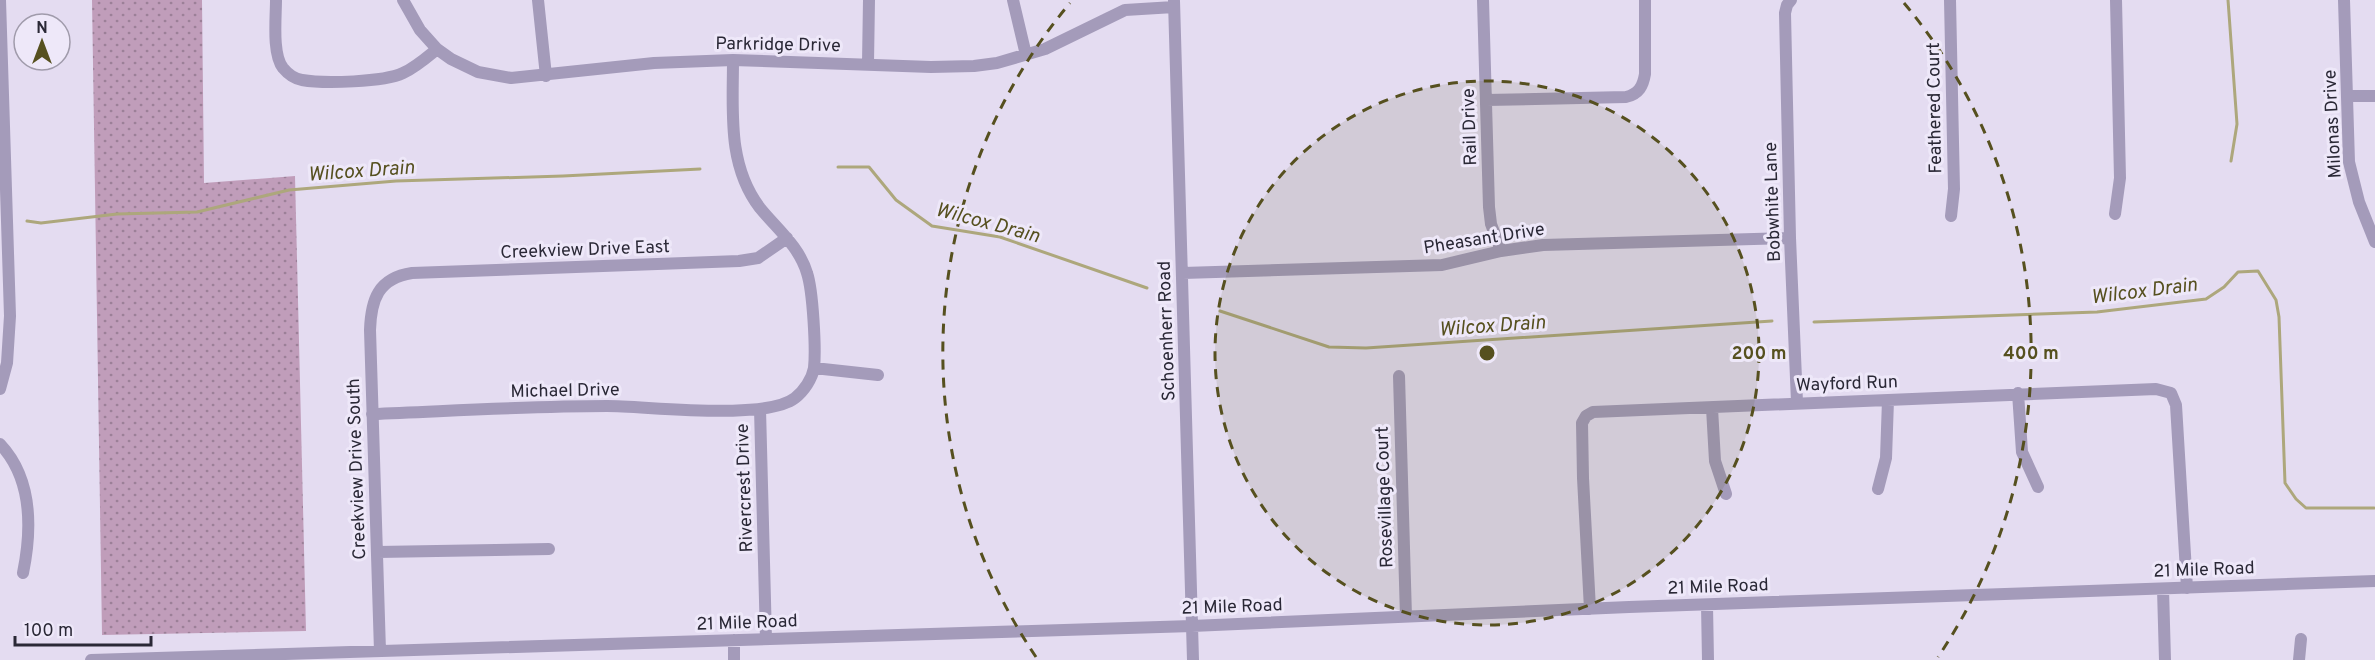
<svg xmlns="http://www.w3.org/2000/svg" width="2375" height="660" font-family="Overpass,sans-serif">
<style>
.grass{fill:url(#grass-dots)}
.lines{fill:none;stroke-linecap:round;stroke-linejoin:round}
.stream{stroke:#ada77c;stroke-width:3}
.minor{stroke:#a49bba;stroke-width:12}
.ring{fill:none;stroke:#56501f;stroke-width:3;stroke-dasharray:10 8}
.labels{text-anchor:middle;stroke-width:6;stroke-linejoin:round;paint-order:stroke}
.street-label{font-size:18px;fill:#2a2836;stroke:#eee8f9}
.water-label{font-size:20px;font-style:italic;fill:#56501f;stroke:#eee8f9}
.centre{fill:#56501f;stroke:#eee8f9;stroke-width:3}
.ring-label{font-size:18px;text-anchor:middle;font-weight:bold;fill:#56501f;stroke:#eee8f9;stroke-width:6;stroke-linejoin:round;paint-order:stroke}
</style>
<defs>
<pattern id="grass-dots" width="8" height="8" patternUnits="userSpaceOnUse" patternTransform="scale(1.5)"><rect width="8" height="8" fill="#c09dba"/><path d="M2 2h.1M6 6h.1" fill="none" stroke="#9c8098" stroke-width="1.8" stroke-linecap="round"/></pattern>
</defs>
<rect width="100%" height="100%" fill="#e4dcf1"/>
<!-- grass -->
<path class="grass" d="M92,0H202L204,183L295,176L306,631L102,635Z"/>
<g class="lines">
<!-- stream -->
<path class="stream" d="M2228,0L2237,124L2231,161
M838,167H869L896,200L932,226L1000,237L1147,288
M27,221L41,223L117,214L197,212L289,190L396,181L563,176L700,169
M1220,311L1329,347L1366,348L1772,321
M1814,322L2097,312L2206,299L2224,287L2238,272L2258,271L2276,300L2279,317L2285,483L2296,499L2306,508H2374"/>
<!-- minor -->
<path class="minor" d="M276,0C276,18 272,54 283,68C288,74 295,79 302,80C324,84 384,82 403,73C416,67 426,58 437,49
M403,0L420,30L437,49L451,59L478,72L511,78L654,63L733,60L931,67L974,66L997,63L1045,49L1125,10L1174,7
M538,0L546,76
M1013,0L1026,55
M1483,0L1489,207L1491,224L1501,251
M1791,0L1787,5L1785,13L1790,238L1797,402
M1950,0L1954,189L1951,216
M2344,0L2349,162L2359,202L2375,242
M1174,1L1193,660
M868,63L869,0
M2347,96H2375
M1486,100L1626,97C1639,94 1643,86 1645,74V0
M2115,214L2120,178L2116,0
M1183,273L1442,265L1501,251L1543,245L1790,238
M814,368L878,375
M1399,376L1406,617
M0,389L7,363L10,316L0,0
M2018,393L2022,452L2038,487
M1712,408L1715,461L1726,494
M760,409L766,639
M372,414C450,411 529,406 607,406C649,406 765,421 795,398C804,391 812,379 814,368C816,349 813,291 807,273C799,246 777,229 760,208C727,165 733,111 733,60
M0,444C33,479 32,529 23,573
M1878,489L1886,458L1888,400
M378,552L549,549
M2163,589L2165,660
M1707,605L1708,660
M1590,609L1583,478L1582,423L1586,416L1593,412L2156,389L2171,393L2176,405L2187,588
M380,651L370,330C371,300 378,278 412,273L739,261L758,258L787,238
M91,660L1192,626L1629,607L2375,581
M734,660V640
M2299,660L2301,639"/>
</g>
<!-- distance rings -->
<circle cx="1487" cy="353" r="272" fill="#56501f" fill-opacity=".12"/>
<g class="ring">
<circle cx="1487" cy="353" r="272"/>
<path d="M1036 657A544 544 0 0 1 1070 3M1904 3A544 544 0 0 1 1938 657"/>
</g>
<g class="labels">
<!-- street labels -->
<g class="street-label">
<text transform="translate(778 44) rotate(1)" y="6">Parkridge Drive</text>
<text transform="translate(1934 108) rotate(-91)" y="6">Feathered Court</text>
<text transform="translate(2332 124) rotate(-93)" y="6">Milonas Drive</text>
<text transform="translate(1469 127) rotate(-92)" y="6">Rail Drive</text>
<text transform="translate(1772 202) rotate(-92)" y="6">Bobwhite Lane</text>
<text transform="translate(1484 238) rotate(-9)" y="6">Pheasant Drive</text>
<text transform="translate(585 249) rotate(-2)" y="6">Creekview Drive East</text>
<text transform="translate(1166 331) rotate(-92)" y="6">Schoenherr Road</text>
<text transform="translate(1847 383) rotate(-2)" y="6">Wayford Run</text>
<text transform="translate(565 390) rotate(-1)" y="6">Michael Drive</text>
<text transform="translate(356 469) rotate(-92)" y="6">Creekview Drive South</text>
<text transform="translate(744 488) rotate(-92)" y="6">Rivercrest Drive</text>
<text transform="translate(1384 497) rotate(-92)" y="6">Rosevillage Court</text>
<text transform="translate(2204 569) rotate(-2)" y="6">21 Mile Road</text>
<text transform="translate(1718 586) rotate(-2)" y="6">21 Mile Road</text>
<text transform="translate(1232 606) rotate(-2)" y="6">21 Mile Road</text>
<text transform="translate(747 622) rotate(-2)" y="6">21 Mile Road</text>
</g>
<!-- water labels -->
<g class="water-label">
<text transform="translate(361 170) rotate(-4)" y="7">Wilcox Drain</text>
<text transform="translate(988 222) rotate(15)" y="7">Wilcox Drain</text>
<text transform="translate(2144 290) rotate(-7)" y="7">Wilcox Drain</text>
<text transform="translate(1492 325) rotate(-4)" y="7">Wilcox Drain</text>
</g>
</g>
<circle cx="1487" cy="353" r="9" class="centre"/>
<g class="ring-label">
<text x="1759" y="359">200 m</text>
<text x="2031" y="359">400 m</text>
</g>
<!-- north arrow -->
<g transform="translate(42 42)"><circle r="28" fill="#eee8f9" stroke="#a09bab" stroke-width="1.5"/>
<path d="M0-4.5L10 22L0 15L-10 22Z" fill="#56501f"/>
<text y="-9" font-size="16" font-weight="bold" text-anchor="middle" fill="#2a2836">N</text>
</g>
<!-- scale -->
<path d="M15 636v9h136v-9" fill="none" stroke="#2a2836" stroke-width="3"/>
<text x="24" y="636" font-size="18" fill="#2a2836" stroke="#eee8f9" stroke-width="4.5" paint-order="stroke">100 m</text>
</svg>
